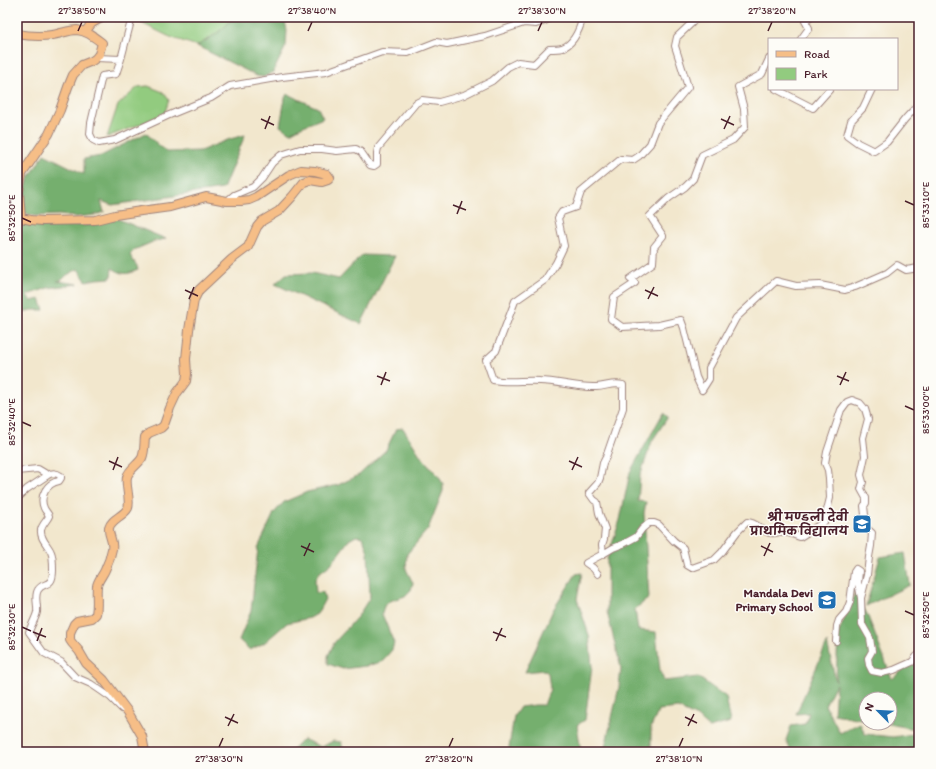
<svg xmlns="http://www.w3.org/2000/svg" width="936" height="769" font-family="Itim,'Playpen Sans Deva',sans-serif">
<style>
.green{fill:#92cb7f;stroke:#6e7555}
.forest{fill:#75af6e;stroke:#60674c}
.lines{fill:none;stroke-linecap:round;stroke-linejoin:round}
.minor-casing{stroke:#9e837c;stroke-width:8}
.major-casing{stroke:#9e837c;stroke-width:10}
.minor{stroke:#fff;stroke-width:6}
.major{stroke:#f6be87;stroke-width:8}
.ticks{fill:none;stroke:#4a1f2b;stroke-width:1.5}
.labels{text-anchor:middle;stroke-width:3;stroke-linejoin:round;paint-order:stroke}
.poi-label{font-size:12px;font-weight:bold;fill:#4a1f2b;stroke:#fdfcf7;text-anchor:end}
.neatline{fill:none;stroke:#4a1f2b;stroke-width:1.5}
.ticks-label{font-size:10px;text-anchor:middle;fill:#4a1f2b}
</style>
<rect width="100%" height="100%" fill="#fdfcf7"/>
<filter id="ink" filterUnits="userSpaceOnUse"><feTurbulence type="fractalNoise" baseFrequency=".025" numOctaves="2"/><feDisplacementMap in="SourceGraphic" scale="8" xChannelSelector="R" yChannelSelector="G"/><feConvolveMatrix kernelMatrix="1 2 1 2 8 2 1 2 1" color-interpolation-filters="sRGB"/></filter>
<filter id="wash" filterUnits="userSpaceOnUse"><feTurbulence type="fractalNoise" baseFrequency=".012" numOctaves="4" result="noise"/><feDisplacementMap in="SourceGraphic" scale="16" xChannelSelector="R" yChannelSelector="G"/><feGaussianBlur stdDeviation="0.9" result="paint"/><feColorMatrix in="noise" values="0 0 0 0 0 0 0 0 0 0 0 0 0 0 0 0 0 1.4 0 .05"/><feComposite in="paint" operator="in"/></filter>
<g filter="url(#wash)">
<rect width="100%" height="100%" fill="#f2e7cd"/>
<!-- green -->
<path class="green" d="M136,17H233C224,30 210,38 197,46L170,37L135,20Z
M148,86L163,92L169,100L164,115L107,137L118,105L138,87Z"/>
<!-- forest -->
<path class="forest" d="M233,17H284L287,30L286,46L273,72L264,77L257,76L197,46C210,38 224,30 233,17Z
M287,94L318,108L323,118L301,127L290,133L280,126L285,98Z
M146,133L166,152L200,151L230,139L245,135L223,189L112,205L101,201L104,212L95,215L76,217L59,215L34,216L25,213L20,205L29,178L44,154L84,174V159L101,156Z
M118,219L166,239L155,241L134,250L130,255L137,266L138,270C126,275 124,275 112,268L111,278L97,279L86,281L78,269L67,275L62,280L57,281L78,284L48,288L27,295L31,301L40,299L44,310H32L17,313V223L37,225L45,223L60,225H89Z
M362,255L395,256L361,324L275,284L286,274L312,273L339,279Z
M663,413L668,417L652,441L640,476L638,501L646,502L644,513L649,598L635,609L638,630L656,632L660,670L664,681L698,677L726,697L731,722L709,728L697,717L678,708L659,710L651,727V752H604L619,687L621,668L607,612V559L620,520L630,472Z
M403,428L420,455L439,477L443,484V491L428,529L407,554L406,569L413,583L411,590L405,596L390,601L384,606L382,614L394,643L392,650L381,662L366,666L343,669L328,664V656L334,643L358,616L370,597L368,552L363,537L356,536L349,540L331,564L319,573L315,580L316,593L323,592L325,599L317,614L310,618L287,623L264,643L250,650L239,640L251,611L258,548L274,513L284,502L307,492L338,485L359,475L386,450L396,429Z
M905,553L910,585L866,606L880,557Z
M582,573L577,599L589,635L592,667L585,720L577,725L581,752H510L509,747L514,716L520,707L535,705H544L550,689L548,673L544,670L525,672L553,610L576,574Z
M855,593L867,614L892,679L919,656V729L908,728L885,723H890V699H866V720L834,714L836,684L825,705L840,733L860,723L865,734L893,737L919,733V752H792L791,751L786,740L791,726L805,724L809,713L796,714L827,643L836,681L838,634Z
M303,739L321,747L333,741L341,742L344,752H290Z"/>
</g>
<g filter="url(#ink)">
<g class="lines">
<!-- minor casing -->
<g class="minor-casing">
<path id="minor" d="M801,39L809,28L805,21L810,17
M96,58L121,59L116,74L102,76L91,123L90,134L93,140L99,143L115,140L167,116L211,98L230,86L282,77L326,72L382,52L408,53L436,42L447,44L485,36L524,23L536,24L545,21L551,17
M121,59L131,21V17
M769,59L762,74L738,87L744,109L745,127L733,140L702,155L693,179L685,187L669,198L650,216L663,236L654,247L653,263L630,279L635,283L614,297L611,319L622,327L659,325L681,320L684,328L696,377L702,390L709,379V368L736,318L776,281L796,286L820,285L845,290L855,287L887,273L897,265L906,270L919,268
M776,89L813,108L830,89
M872,89L863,108L851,121L847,135L858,143L874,151L887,142L905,119L919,104
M227,201L234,195L253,187L262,178L272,163L281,155L300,149H322L337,151L356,149L361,152L370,165L374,166L377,164V153L378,148L416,103L422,100L439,102L464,95L492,81L508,67L518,62L534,64L549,49C553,49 558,49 562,48C574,44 580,28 583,17
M17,471L38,469L48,475C53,472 57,473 61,476V478L59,481C47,483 39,496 44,508C45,511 48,513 49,516C47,521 42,524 41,530C40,539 48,545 51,552C53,556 53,565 53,570C53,589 43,581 38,590C34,596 38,605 37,612C36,618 31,625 29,632L44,653L61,662L75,677L91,684L97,688L110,697L122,709
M17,497L20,496L27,489L48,475
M603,554L613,548L623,544L636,537L642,529L649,523H654L659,525L674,541L683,548L687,565L692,568L714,560L722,552L737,532L747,522C757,522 762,532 771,533C774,534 778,532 781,532C788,532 794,535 800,537L824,522L830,498L829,478L828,470L825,463L827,452L841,410L847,402L852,400L860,403L865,409L868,419L863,438L865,456L861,475L863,482L861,489L866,498V503L864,506L865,515L863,519L864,526L872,533L871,546L869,557L867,575L861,598L858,583L859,571L856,569L854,572L850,602L846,612L839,620L837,626L836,641
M598,574L593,568L586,563L603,554L602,545L604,539L605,529L599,513L597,502L594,500L589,493L598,483L600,478L603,463L606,457L623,408V385C612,382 606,387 596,387C577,388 558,381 540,381C524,380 508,383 493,380L486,360L496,351L515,301L545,280L556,263L564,246L558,218L562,212L576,207L581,192L621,159L633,160L639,156L650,144L658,123L688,87L675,46L677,37L698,17
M861,598L862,624L870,638L872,651L868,658L869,665L872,671L882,673L894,670L912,662L917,656L919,655"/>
</g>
<!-- major casing -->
<g class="major-casing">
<path id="major" d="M85,32L92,23L103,17
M17,34C28,36 40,37 52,35C60,34 69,30 77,30C87,31 94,37 102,43L99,54L96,58L92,61L82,65L73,75L68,87L60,110L49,134L22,174L19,192L21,218L31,220L43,221L95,220L115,215L141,211L170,207L206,197L227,201H241L249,200L256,197L289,175L301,170L315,171L327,174L330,178L328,180L322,182L310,180L304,182L292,197L279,211L262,221L257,227L248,247L232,259L199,290L194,300L189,330L186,359L187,374L186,381L177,393L170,408L164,425L161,428L149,433L145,437C144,444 145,451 142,458C138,465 129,469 127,477C125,486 131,500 128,508C124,516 111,519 109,528C108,535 114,542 112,549C111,555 108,564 105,570C103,575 98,580 97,586C96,595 98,605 96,614L92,618L77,621L74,624L70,633V640L72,643L79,651L86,663L104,680L128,712L142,736L145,752"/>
</g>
<!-- minor -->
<use href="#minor" class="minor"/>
<!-- major -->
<use href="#major" class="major"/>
</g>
</g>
<!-- ticks -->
<path class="ticks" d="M78,31L82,22M308,31L312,22M538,31L542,22M768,31L772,22M261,119L274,125M721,119L734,125M265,129L270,116M724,129L730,116M905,201L914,205M453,205L466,210M457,214L462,201M22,218L31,222M185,290L198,296M645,290L658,296M189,299L194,287M648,299L654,287M377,376L390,381M837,376L849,381M381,385L386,372M840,385L846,372M905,406L914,410M22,422L31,426M109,461L122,467M569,461L582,467M113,470L118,457M572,470L578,457M301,546L314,552M761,546L773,552M304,556L310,543M764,556L770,543M905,611L914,615M22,627L31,631M33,632L46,637M493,632L506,637M37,641L42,628M496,641L502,628M225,717L238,723M685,717L697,723M228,726L234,714M688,726L694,714M219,747L223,738M449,747L453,738M679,747L683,738"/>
<!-- icons -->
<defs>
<g id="school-square" transform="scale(1)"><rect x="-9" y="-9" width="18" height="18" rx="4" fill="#1f6fb2" stroke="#fdfcf7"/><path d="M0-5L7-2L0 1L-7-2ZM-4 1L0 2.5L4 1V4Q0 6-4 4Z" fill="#fff"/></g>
</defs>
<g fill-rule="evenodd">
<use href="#school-square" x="862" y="524"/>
<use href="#school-square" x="827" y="600"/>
</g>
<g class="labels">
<!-- poi labels -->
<g class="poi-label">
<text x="848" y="521">श्री मण्डली देवी<tspan x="848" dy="14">प्राथमिक विद्यालय</tspan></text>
<text x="813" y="597">Mandala Devi<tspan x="813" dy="14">Primary School</tspan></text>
</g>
</g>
<!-- margin -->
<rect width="936" height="769" fill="none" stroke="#fdfcf7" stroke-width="44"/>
<!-- legend -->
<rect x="768" y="38" width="130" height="52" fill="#fdfcf7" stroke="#b5a4a5"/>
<rect x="776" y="51" width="20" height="6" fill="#f6be87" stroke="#b5a4a5"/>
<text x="804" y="58" font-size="12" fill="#4a1f2b">Road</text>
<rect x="776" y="68" width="20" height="12" fill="#92cb7f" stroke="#b5a4a5"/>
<text x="804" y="78" font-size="12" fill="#4a1f2b">Park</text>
<!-- north arrow -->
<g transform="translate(878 711) rotate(294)"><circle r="19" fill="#fdfcf7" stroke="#b5a4a5"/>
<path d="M0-3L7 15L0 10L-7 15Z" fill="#1f6fb2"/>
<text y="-6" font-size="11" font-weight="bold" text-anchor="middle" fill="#4a1f2b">N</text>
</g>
<rect x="22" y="22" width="892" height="725" class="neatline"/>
<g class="ticks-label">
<text x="82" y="14">27°38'50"N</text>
<text x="312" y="14">27°38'40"N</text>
<text x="542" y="14">27°38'30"N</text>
<text x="772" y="14">27°38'20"N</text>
<text transform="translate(925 205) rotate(-90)" y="4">85°33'10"E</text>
<text transform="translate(11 218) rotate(-90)" y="4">85°32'50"E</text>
<text transform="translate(925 410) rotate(-90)" y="4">85°33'00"E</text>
<text transform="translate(11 422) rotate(-90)" y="4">85°32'40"E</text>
<text transform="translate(925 615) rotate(-90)" y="4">85°32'50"E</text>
<text transform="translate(11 627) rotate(-90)" y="4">85°32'30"E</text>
<text x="219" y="762">27°38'30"N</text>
<text x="449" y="762">27°38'20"N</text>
<text x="679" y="762">27°38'10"N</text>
</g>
</svg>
